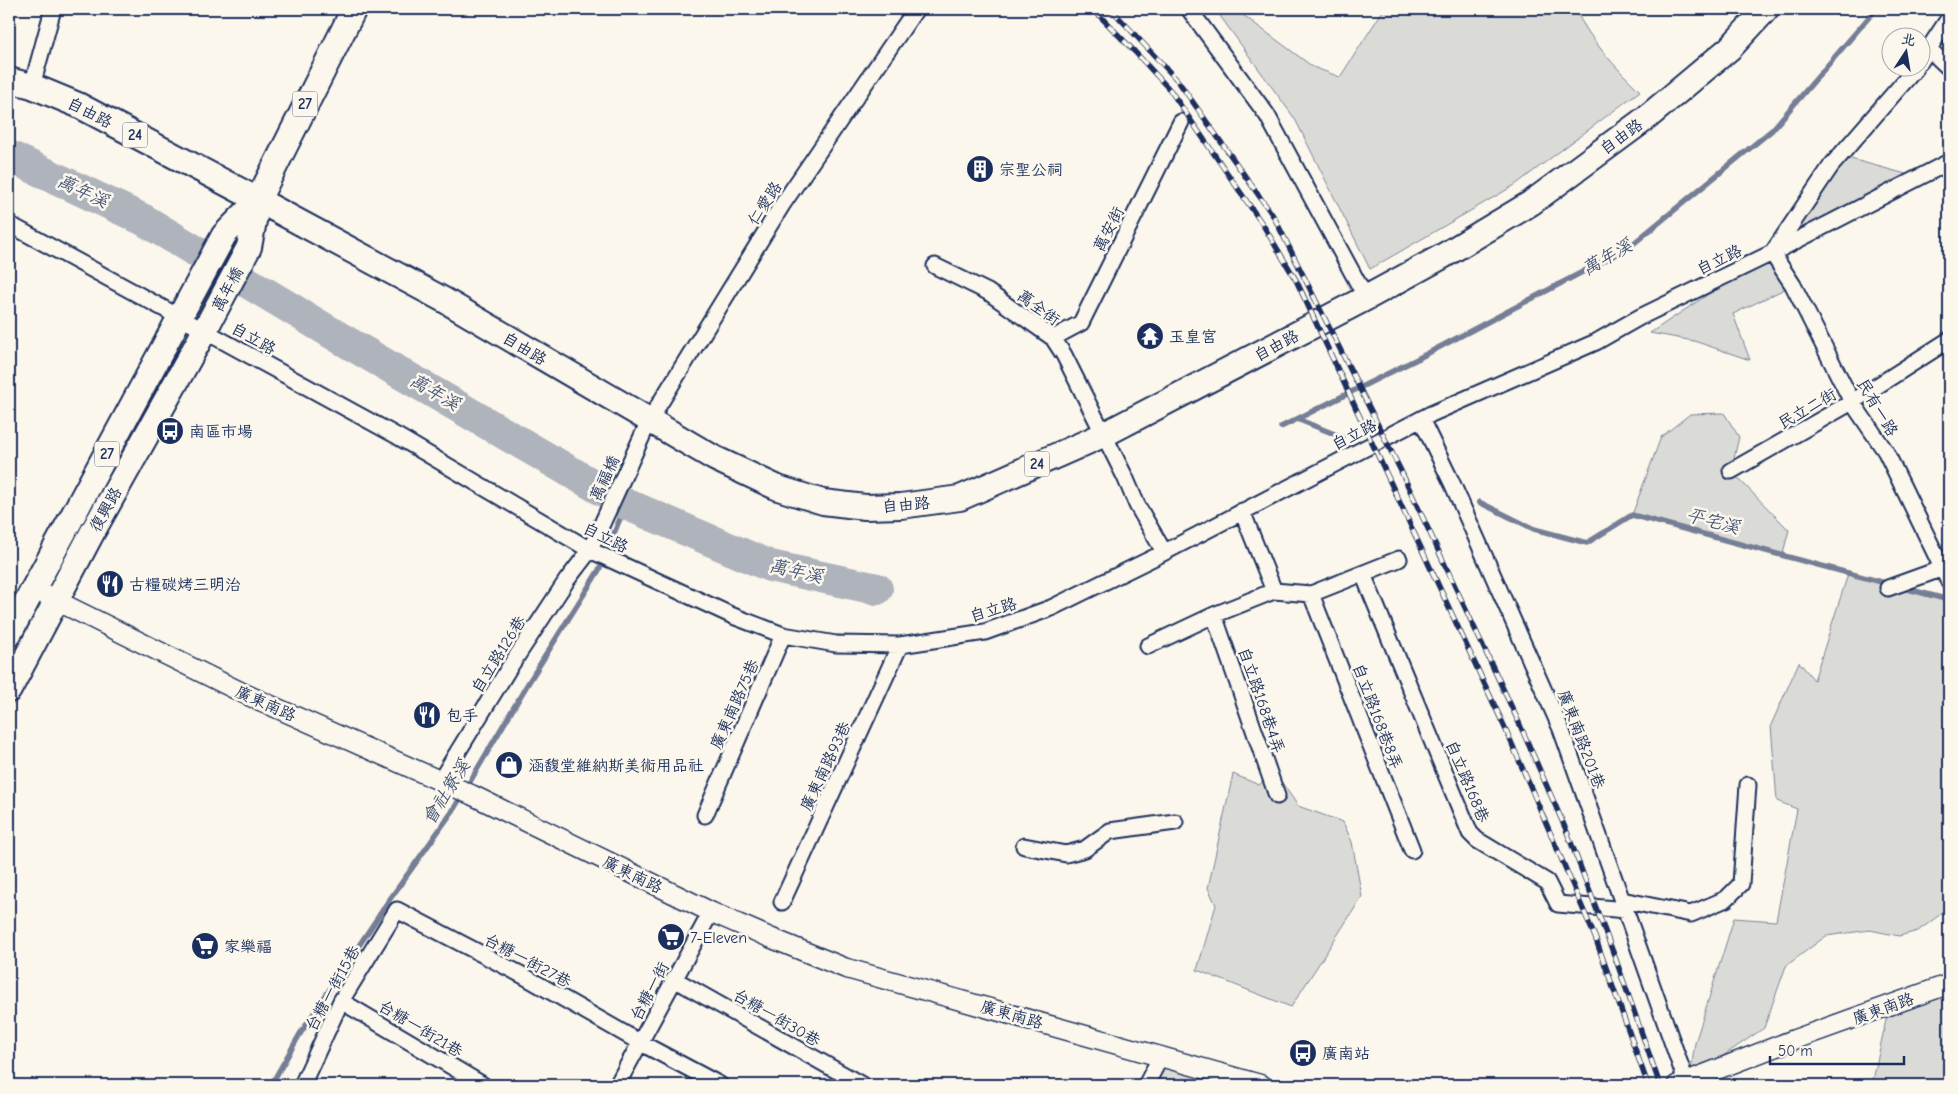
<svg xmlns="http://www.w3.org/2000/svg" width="1958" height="1094" font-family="'Comic Neue','LXGW WenKai TC',sans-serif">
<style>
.green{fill:#dadad7;stroke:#7a849a}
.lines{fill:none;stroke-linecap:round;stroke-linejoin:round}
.stream{stroke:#747e96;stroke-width:5.5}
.river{stroke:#afb3bb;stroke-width:32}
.minor-casing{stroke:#1b2f5e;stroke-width:19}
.tertiary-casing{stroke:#1b2f5e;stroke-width:22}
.primary-casing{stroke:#1b2f5e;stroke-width:28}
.minor{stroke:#fbf7ec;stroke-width:15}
.tertiary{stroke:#fbf7ec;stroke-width:19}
.primary{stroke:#fbf7ec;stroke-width:24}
.rail-casing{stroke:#1b2f5e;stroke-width:5.5}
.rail{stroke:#fbf7ec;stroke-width:4;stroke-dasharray:11;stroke-linecap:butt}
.labels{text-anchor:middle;stroke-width:5;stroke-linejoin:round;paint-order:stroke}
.shield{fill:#fbf7ec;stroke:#5e6b89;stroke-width:1}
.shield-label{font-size:15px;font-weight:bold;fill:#1b2f5e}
.street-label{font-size:16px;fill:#1b2f5e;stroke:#fbf7ec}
.poi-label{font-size:16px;fill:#1b2f5e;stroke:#fbf7ec;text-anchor:start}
.water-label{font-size:18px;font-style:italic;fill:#47577a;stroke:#fbf7ec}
</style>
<rect width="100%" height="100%" fill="#fbf7ec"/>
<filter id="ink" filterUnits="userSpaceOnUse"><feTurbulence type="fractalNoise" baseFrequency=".02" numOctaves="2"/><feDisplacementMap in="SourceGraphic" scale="10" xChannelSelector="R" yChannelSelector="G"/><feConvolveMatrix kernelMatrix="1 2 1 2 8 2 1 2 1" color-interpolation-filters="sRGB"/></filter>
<g filter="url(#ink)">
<!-- green -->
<path class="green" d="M1215,9H1235L1313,67L1340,77L1384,9H1575C1591,41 1614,66 1640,91L1515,185L1370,269L1295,119Z
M1840,156L1917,177L1772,253L1793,285L1733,314L1750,360L1694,341L1650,333L1767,255Z
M1724,413L1739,437L1731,471L1789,530L1782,557L1632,515L1661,437L1690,414Z
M1848,574L1949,600V901L1941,914L1918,931L1899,936L1870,930L1826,936L1786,966L1764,1028L1686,1081L1691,1070L1695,1043L1734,918L1776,921L1797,809L1777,801L1771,725L1799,662L1814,680Z
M1274,771L1298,806L1343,822L1352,842L1362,897L1291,1007L1197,970L1216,905L1208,888L1233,774L1259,785Z
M1949,984V1085H1872L1889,1006Z
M1161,1056L1235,1085H1146Z"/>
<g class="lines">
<!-- stream -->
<path class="stream" d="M1297,419L1342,437
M1281,427L1417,359L1628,248L1772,130L1876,9
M1479,502L1534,529L1587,543L1632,515L1889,584
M1900,587L1949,600
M271,1085L300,1034L390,899L452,812L527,685L599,570L626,504"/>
<!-- river -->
<path class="river" d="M9,156L144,220L340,338L626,504L770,566L877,589"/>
<!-- minor casing -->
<g class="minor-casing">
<path id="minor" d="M1189,9L1267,115L1366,298
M1929,49L1949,68
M1920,62L1949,18
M32,86L53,9
M9,224L397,436L590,550L733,616L783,635L836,644L900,645L985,632L1051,608L1159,555L1431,414L1596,342L1640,317L1772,253L1949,162
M1773,252L1831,166L1916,68
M1772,253L1793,285L1852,402L1886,452L1949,582
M935,266L988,292L1053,338L1064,355L1125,477L1137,505L1164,552
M1053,338L1081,323L1181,122
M1421,419L1452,483L1561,729L1686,1081
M1731,471L1852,402L1949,340
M1242,511L1274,591
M1363,574L1470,833L1477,840L1547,882L1558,904L1626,910
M1888,588L1949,566
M1311,594L1412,850
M1214,615L1277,796
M1148,646L1214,615L1274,591L1311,594L1399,559
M440,781L509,668L567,580L590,550L649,421L782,205L916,9
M705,815L783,635
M1024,846L1066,854L1085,849L1110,831L1175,822
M1622,900L1691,914L1726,899L1741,884L1748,785
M782,902L900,645
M674,979L862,1085
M341,1001L483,1085
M302,1085L341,1001L397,910L522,975L641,1043L720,1085
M617,1085L711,912
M1146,1085L1161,1056"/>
</g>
<!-- tertiary casing -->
<g class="tertiary-casing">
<path id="tertiary" d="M45,595L245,694L472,795L711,912L771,938L845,968L1262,1085
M1677,1085L1793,1040L1949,984"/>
</g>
<!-- primary casing -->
<g class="primary-casing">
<path id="primary" d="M9,80L32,86L78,105L258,200L444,300L714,458L778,488L823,502L865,507L901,506L960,498L1103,435L1366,298L1443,256L1531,203L1645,119L1730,48L1766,9
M9,634L224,235L258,200
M9,690L92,533L199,341L249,247L258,200L354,9"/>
</g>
<!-- minor -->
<use href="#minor" class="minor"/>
<!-- tertiary -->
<use href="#tertiary" class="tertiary"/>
<!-- primary -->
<use href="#primary" class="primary"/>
<!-- rail casing -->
<g class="rail-casing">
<path id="rail" d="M1093,9L1135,52L1170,90L1263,225L1296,280L1506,730L1595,937L1648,1085
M1111,9L1178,81L1274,217L1401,471L1520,725L1567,832L1616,960L1660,1085"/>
</g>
<!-- rail -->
<use href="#rail" class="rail"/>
</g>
</g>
<!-- icons -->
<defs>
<g id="building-disc" transform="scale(1.4375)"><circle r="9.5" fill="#1b2f5e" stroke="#fbf7ec"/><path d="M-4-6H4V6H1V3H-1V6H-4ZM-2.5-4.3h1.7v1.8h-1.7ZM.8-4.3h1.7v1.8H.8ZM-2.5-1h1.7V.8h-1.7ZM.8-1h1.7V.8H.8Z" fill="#fff"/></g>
<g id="temple-disc" transform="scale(1.4375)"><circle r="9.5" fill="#1b2f5e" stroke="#fbf7ec"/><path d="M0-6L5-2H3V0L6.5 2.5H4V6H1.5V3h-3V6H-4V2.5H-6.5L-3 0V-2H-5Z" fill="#fff"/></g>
<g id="bus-disc" transform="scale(1.4375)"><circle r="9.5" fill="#1b2f5e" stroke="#fbf7ec"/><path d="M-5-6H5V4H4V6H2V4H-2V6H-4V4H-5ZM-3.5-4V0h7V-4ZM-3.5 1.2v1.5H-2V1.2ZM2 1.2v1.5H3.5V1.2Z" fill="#fff"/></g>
<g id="restaurant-disc" transform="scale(1.4375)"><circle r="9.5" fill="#1b2f5e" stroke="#fbf7ec"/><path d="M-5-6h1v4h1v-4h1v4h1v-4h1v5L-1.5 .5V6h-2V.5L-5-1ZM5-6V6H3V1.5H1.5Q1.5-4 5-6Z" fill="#fff"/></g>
<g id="shop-disc" transform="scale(1.4375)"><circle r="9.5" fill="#1b2f5e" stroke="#fbf7ec"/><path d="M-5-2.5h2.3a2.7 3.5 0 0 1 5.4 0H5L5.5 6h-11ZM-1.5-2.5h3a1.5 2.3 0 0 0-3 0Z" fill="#fff"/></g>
<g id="supermarket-disc" transform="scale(1.4375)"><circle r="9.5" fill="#1b2f5e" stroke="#fbf7ec"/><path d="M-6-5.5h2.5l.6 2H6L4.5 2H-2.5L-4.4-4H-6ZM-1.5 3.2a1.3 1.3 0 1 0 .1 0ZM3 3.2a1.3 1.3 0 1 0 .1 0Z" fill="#fff"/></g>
</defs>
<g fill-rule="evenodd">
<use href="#building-disc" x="980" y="169"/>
<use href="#temple-disc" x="1150" y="336"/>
<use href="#bus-disc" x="170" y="431"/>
<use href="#restaurant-disc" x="110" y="584"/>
<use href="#restaurant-disc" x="427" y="715"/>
<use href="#shop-disc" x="509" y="765"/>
<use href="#supermarket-disc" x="671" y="937"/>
<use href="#supermarket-disc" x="205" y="946"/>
<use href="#bus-disc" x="1303" y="1053"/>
</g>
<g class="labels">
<!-- shield labels -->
<g class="shield">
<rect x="292.5" y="91.5" width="25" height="25" rx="4"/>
<rect x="122.5" y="122.5" width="25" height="25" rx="4"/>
<rect x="94.5" y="441.5" width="25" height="25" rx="4"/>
<rect x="1024.5" y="451.5" width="25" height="25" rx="4"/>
</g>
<g class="shield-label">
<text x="305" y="109">27</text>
<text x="135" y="140">24</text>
<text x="107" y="459">27</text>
<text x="1037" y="469">24</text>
</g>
<!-- street labels -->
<g class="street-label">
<text transform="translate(90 112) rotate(27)" y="6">自由路</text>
<text transform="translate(1621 136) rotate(-36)" y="6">自由路</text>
<text transform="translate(764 203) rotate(-57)" y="6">仁愛路</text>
<text transform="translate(1108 229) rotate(-63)" y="6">萬安街</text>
<text transform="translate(1719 259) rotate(-26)" y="6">自立路</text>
<text transform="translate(227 289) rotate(-62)" y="6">萬年橋</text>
<text transform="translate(1039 307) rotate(36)" y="6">萬全街</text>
<text transform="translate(254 338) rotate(29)" y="6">自立路</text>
<text transform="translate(1276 345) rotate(-28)" y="6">自由路</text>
<text transform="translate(525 348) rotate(31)" y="6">自由路</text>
<text transform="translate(1878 407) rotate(59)" y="6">民有一路</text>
<text transform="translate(1807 408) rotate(-30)" y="6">民立二街</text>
<text transform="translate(1354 434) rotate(-27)" y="6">自立路</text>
<text transform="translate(604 478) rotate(-65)" y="6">萬福橋</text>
<text transform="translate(906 504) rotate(-5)" y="6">自由路</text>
<text transform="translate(105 509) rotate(-61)" y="6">復興路</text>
<text transform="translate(606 537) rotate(26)" y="6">自立路</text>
<text transform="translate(993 609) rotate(-17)" y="6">自立路</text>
<text transform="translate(498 654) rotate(-58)" y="6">自立路126巷</text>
<text transform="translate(1262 700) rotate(71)" y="6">自立路168巷4弄</text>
<text transform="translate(266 703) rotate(24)" y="6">廣東南路</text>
<text transform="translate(734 704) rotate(-66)" y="6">廣東南路75巷</text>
<text transform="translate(1378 716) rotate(69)" y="6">自立路168巷8弄</text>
<text transform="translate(1582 739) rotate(69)" y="6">廣東南路201巷</text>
<text transform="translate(825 766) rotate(-65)" y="6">廣東南路93巷</text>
<text transform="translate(1468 781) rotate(67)" y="6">自立路168巷</text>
<text transform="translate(633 874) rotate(26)" y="6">廣東南路</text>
<text transform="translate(528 960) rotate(28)" y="6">台糖一街27巷</text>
<text transform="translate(332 988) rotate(-61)" y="6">台糖一街15巷</text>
<text transform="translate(649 991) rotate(-62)" y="6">台糖一街</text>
<text transform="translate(1883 1008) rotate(-20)" y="6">廣東南路</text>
<text transform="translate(1012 1014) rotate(16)" y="6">廣東南路</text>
<text transform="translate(777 1017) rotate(30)" y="6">台糖一街30巷</text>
<text transform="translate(421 1028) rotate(31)" y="6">台糖一街21巷</text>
</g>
<!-- poi labels -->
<g class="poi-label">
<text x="999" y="175">宗聖公祠</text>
<text x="1169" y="342">玉皇宮</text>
<text x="189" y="437">南區市場</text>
<text x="129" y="590">古糧碳烤三明治</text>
<text x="446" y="721">包手</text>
<text x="528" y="771">涵馥堂維納斯美術用品社</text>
<text x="690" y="943">7-Eleven</text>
<text x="224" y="952">家樂福</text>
<text x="1322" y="1059">廣南站</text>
</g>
<!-- water labels -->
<g class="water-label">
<text transform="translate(83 191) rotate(25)" y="6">萬年溪</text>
<text transform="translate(1607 257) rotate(-30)" y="6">萬年溪</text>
<text transform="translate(435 392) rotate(30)" y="6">萬年溪</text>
<text transform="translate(1713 521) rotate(15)" y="6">平宅溪</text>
<text transform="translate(796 571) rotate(13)" y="6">萬年溪</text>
<text transform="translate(446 792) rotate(-58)" y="6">會社寮溪</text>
</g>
</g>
<!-- margin -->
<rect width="1958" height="1094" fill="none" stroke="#fbf7ec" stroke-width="30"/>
<rect x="15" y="15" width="1928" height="1064" fill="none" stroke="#1b2f5e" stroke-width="2" filter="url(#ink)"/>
<!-- north arrow -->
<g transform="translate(1906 52) rotate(12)"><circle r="24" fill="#fbf7ec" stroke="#a1a7b3"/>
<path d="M0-4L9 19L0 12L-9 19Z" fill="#1b2f5e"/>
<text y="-8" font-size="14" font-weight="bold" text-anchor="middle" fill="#1b2f5e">北</text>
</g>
<!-- scale -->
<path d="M1770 1056v8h134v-8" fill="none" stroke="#1b2f5e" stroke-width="2.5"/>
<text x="1778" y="1056" font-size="15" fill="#1b2f5e" stroke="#fbf7ec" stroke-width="4" paint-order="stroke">50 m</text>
</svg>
